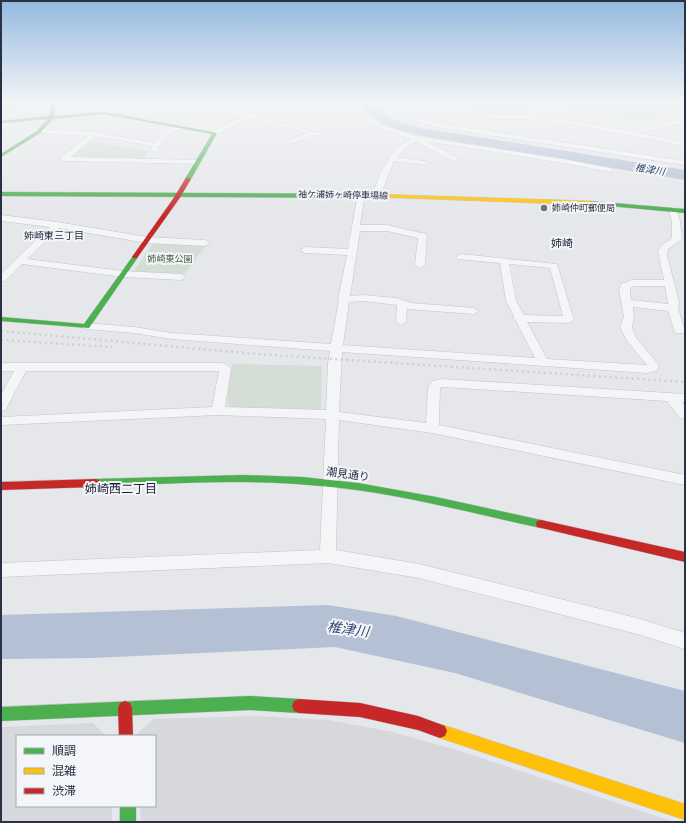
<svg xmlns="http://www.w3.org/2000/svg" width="686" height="823" font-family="Lato,'Noto Sans JP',sans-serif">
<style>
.built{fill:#d6d8de}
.green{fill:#d4ddd6}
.water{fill:#b4c0d4}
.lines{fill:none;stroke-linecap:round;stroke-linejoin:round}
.river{fill:#b4c0d4;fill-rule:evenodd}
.street-casing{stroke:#c2c4c8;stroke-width:1}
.fast-casing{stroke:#c2c4c8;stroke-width:1}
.slow-casing{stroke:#c2c4c8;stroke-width:1}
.jam-casing{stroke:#c2c4c8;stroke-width:1}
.street{fill:#f4f5f6;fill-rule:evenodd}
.fast{fill:#4caf50;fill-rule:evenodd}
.slow{fill:#ffc107;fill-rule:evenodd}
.jam{fill:#c62828;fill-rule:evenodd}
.rail{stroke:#cecfd1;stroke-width:2.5;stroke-dasharray:2 3.5;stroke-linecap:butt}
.poi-dot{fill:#6c717e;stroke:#f3f5f8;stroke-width:1.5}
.labels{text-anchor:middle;stroke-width:4;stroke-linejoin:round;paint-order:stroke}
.far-street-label{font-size:9px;fill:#2b3144;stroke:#f3f5f8}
.far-poi-label{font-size:9px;fill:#2b3144;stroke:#f3f5f8;text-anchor:start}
.far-park-label{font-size:9px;fill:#3b5f39;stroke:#f3f5f8}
.far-water-label{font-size:10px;font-style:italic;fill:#354b78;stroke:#f3f5f8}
.far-neighbourhood-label{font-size:10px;fill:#1d2235;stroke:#f3f5f8}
.far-quarter-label{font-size:11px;fill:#1d2235;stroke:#f3f5f8}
.street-label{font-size:11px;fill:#2b3144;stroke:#f3f5f8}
.neighbourhood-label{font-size:12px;fill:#1d2235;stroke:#f3f5f8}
.near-water-label{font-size:14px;font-style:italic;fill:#354b78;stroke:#f3f5f8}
</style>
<rect width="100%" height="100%" fill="#e5e7ea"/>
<!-- built -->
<path class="built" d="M447,101H544L523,116H499L471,110Z
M257,716L328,720L393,732L460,751L674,822H141L140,806H155V736H137V734L154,719Z
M93,723L106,736H17V806H112V822H1V727Z"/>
<!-- green -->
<path class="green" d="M566,101H685V112H679L667,119L641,121L601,118L569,109Z
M89,141L148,151L143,159H140L70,157Z
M157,243L206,245L185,274L137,272L134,271L152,245Z
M232,364L322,366L321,407L317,410L232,407L227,404Z"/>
<!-- water -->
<path class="water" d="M328,605L396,616L685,691V743L455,673L335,647L93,658L1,659V615Z"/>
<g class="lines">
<!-- river -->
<path class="river" d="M358,101H370C382,118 403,123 422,128L685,170V180L422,136C397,130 373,124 358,101Z"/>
<!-- street casing -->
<g class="street-casing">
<path id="street" d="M122,101H130L102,114L97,113Z
M190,101H195L192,104L249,114L272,101H280L255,116L326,135L323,137L316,135L293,143L291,142V140L308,133L251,118L215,135L212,133L216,129L243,117L186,107L151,122L146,121Z
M346,101H352L351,108C371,121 394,130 416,136L419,135L422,137L563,159L610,168L614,170L610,172L563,163L425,141L456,157V161H453L419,143L418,140L404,149L397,157L424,161L428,163L427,165L394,161L380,196L376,198H373L372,196C380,173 388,151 411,139L380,128L349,112L345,109Z
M386,101H392C403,117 424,120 442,124L685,161V165L442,128C421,123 399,120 386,101Z
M441,101H449L471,110L497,115H524L542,101H549L530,116L581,122L632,132L685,118V122L639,133L685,142V146L581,126L525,119H497L468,113L453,108Z
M181,125L183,126V128L167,135L155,152L150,151L153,146L95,136L71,157L198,160H201V164L64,161H61V157L88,136L38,133L35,131L38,129L94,132L155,143L163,133Z
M358,193H361L365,195L360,225H387L426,234L427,236L425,265L420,268L415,265L418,238L387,231H360L350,296L363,295L397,298L411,303L474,308L479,311L474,314L407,309L406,322L401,325L396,322L397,305L363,301L349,302L343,345L535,358L516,321L513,318L514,316L506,301L500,263L458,259L456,257L461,254L557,264L574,320L569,323L527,322L547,359L647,365L627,341L620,327L624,316L619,290L621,284L632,280H664L658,251L662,245L672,238V221L669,210L673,207L676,208L680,221L682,239L668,249L667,255L679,302L678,308L685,331L683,333H675L668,311L633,307L634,316L632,327L636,338L659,365L657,371L647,373L342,352L339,412L426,423L428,388L432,381L443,379L685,394V402H682L685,406V419L680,418L667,401L443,387L440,388L439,425L685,475V485L432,433L339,420L336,550L419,564L637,618L685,633V649L637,634L419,578L328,563L1,577V563L320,550L326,419L218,415L1,425V417L212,407L219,371H26L7,407L6,410L1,411V395L14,371H1V363H222L226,364L231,369L225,407L326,410L328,363L330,351L172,339L134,333L86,329L80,326L86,323L134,327L172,333L331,344L339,300L338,299L347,255L305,253L300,250L305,247L348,249ZM509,264L550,268L563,316L524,315L516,301ZM634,286H665L668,304L631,300L630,288Z
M1,215L57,222L147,237L205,240L210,243L205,246L147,243L59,228L27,259L123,271L181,274L186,277L181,280L123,277L22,264L5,281L1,282V274L50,227L1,221Z"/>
</g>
<!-- fast casing -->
<g class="fast-casing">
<path id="fast" d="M22,101H33L1,107V105Z
M50,101H54L55,110L54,116L104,112L217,133L191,179L188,181L185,179L212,134L104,114L53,119L40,133L1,157V154L37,131L48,119L1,123V121L49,116L51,110Z
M1,192L375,194L378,196L375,198L1,196Z
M590,201L685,209V213L588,204L587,203Z
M135,255L138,257L89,328L1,321V317L84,324L133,256Z
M243,475L302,477L358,483L436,497L541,520L545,521L546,524L545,527L541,528C471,513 402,494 331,487C252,478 173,483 95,487L91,486L90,483L91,480L95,479Z
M250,696L299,699L304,701L306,706L304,711L299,713L250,710L1,721V707Z
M120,806H136V822H120Z"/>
</g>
<!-- slow casing -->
<g class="slow-casing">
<path id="slow" d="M375,194L590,201L593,203L590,205L373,197V195Z
M440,724L685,804V820L440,738L435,736L433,731L435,726Z"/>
</g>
<!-- jam casing -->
<g class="jam-casing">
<path id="jam" d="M186,178L191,179L179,199L137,258H133L132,257L173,199Z
M95,479L99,480L100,483L99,486L95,487L1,490V482Z
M541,520L685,552V562L537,527L536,524L537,521Z
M299,699L360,703L418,716L445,726L447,731L445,736L440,738L418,730L360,717L299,713L294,711L292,706L294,701Z
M125,701L130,703L132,708L133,736H119L118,708L120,703Z"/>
</g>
<!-- street -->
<use href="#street" class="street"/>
<!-- fast -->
<use href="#fast" class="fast"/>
<!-- slow -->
<use href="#slow" class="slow"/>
<!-- jam -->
<use href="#jam" class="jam"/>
<!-- rail -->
<path class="rail" d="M1,331L257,354L685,382
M1,340L112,347"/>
</g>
<!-- sky -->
<linearGradient id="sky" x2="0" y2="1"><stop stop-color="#93b9e0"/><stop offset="0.47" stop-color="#f3f4f6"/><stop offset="1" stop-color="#f3f4f6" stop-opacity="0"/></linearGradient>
<rect width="686" height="216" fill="url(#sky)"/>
<!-- markers -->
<circle class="poi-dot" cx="544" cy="208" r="4"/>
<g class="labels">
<!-- far-street labels -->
<g class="far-street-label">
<text transform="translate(343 195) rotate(1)" y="3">袖ケ浦姉ヶ崎停車場線</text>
</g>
<!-- far-poi labels -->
<g class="far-poi-label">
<text x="552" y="211">姉崎仲町郵便局</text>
</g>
<!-- far-park labels -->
<g class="far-park-label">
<text x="170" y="262">姉崎東公園</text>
</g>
<!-- far-water labels -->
<g class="far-water-label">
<text transform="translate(650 169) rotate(9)" y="4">椎津川</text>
</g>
<!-- far-neighbourhood labels -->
<g class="far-neighbourhood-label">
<text x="54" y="239">姉崎東三丁目</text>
</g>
<!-- far-quarter labels -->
<g class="far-quarter-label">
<text x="562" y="247">姉崎</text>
</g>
<!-- street labels -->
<g class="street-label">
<text transform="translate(348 474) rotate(8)" y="4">潮見通り</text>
</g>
<!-- neighbourhood labels -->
<g class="neighbourhood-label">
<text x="121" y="493">姉崎西二丁目</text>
</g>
<!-- near-water labels -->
<g class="near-water-label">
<text transform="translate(348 629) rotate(8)" y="5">椎津川</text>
</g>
</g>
<!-- border -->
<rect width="686" height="823" fill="none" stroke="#2b3144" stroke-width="4"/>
<!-- legend -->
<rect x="16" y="735" width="140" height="72" fill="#f3f5f8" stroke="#a3a7b0"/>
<rect x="24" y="748" width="20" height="6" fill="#4caf50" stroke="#a3a7b0"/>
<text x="52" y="755" font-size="12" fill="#2b3144">順調</text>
<rect x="24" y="768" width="20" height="6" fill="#ffc107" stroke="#a3a7b0"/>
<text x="52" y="775" font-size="12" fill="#2b3144">混雑</text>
<rect x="24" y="788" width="20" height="6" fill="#c62828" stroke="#a3a7b0"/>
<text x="52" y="795" font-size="12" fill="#2b3144">渋滞</text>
</svg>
